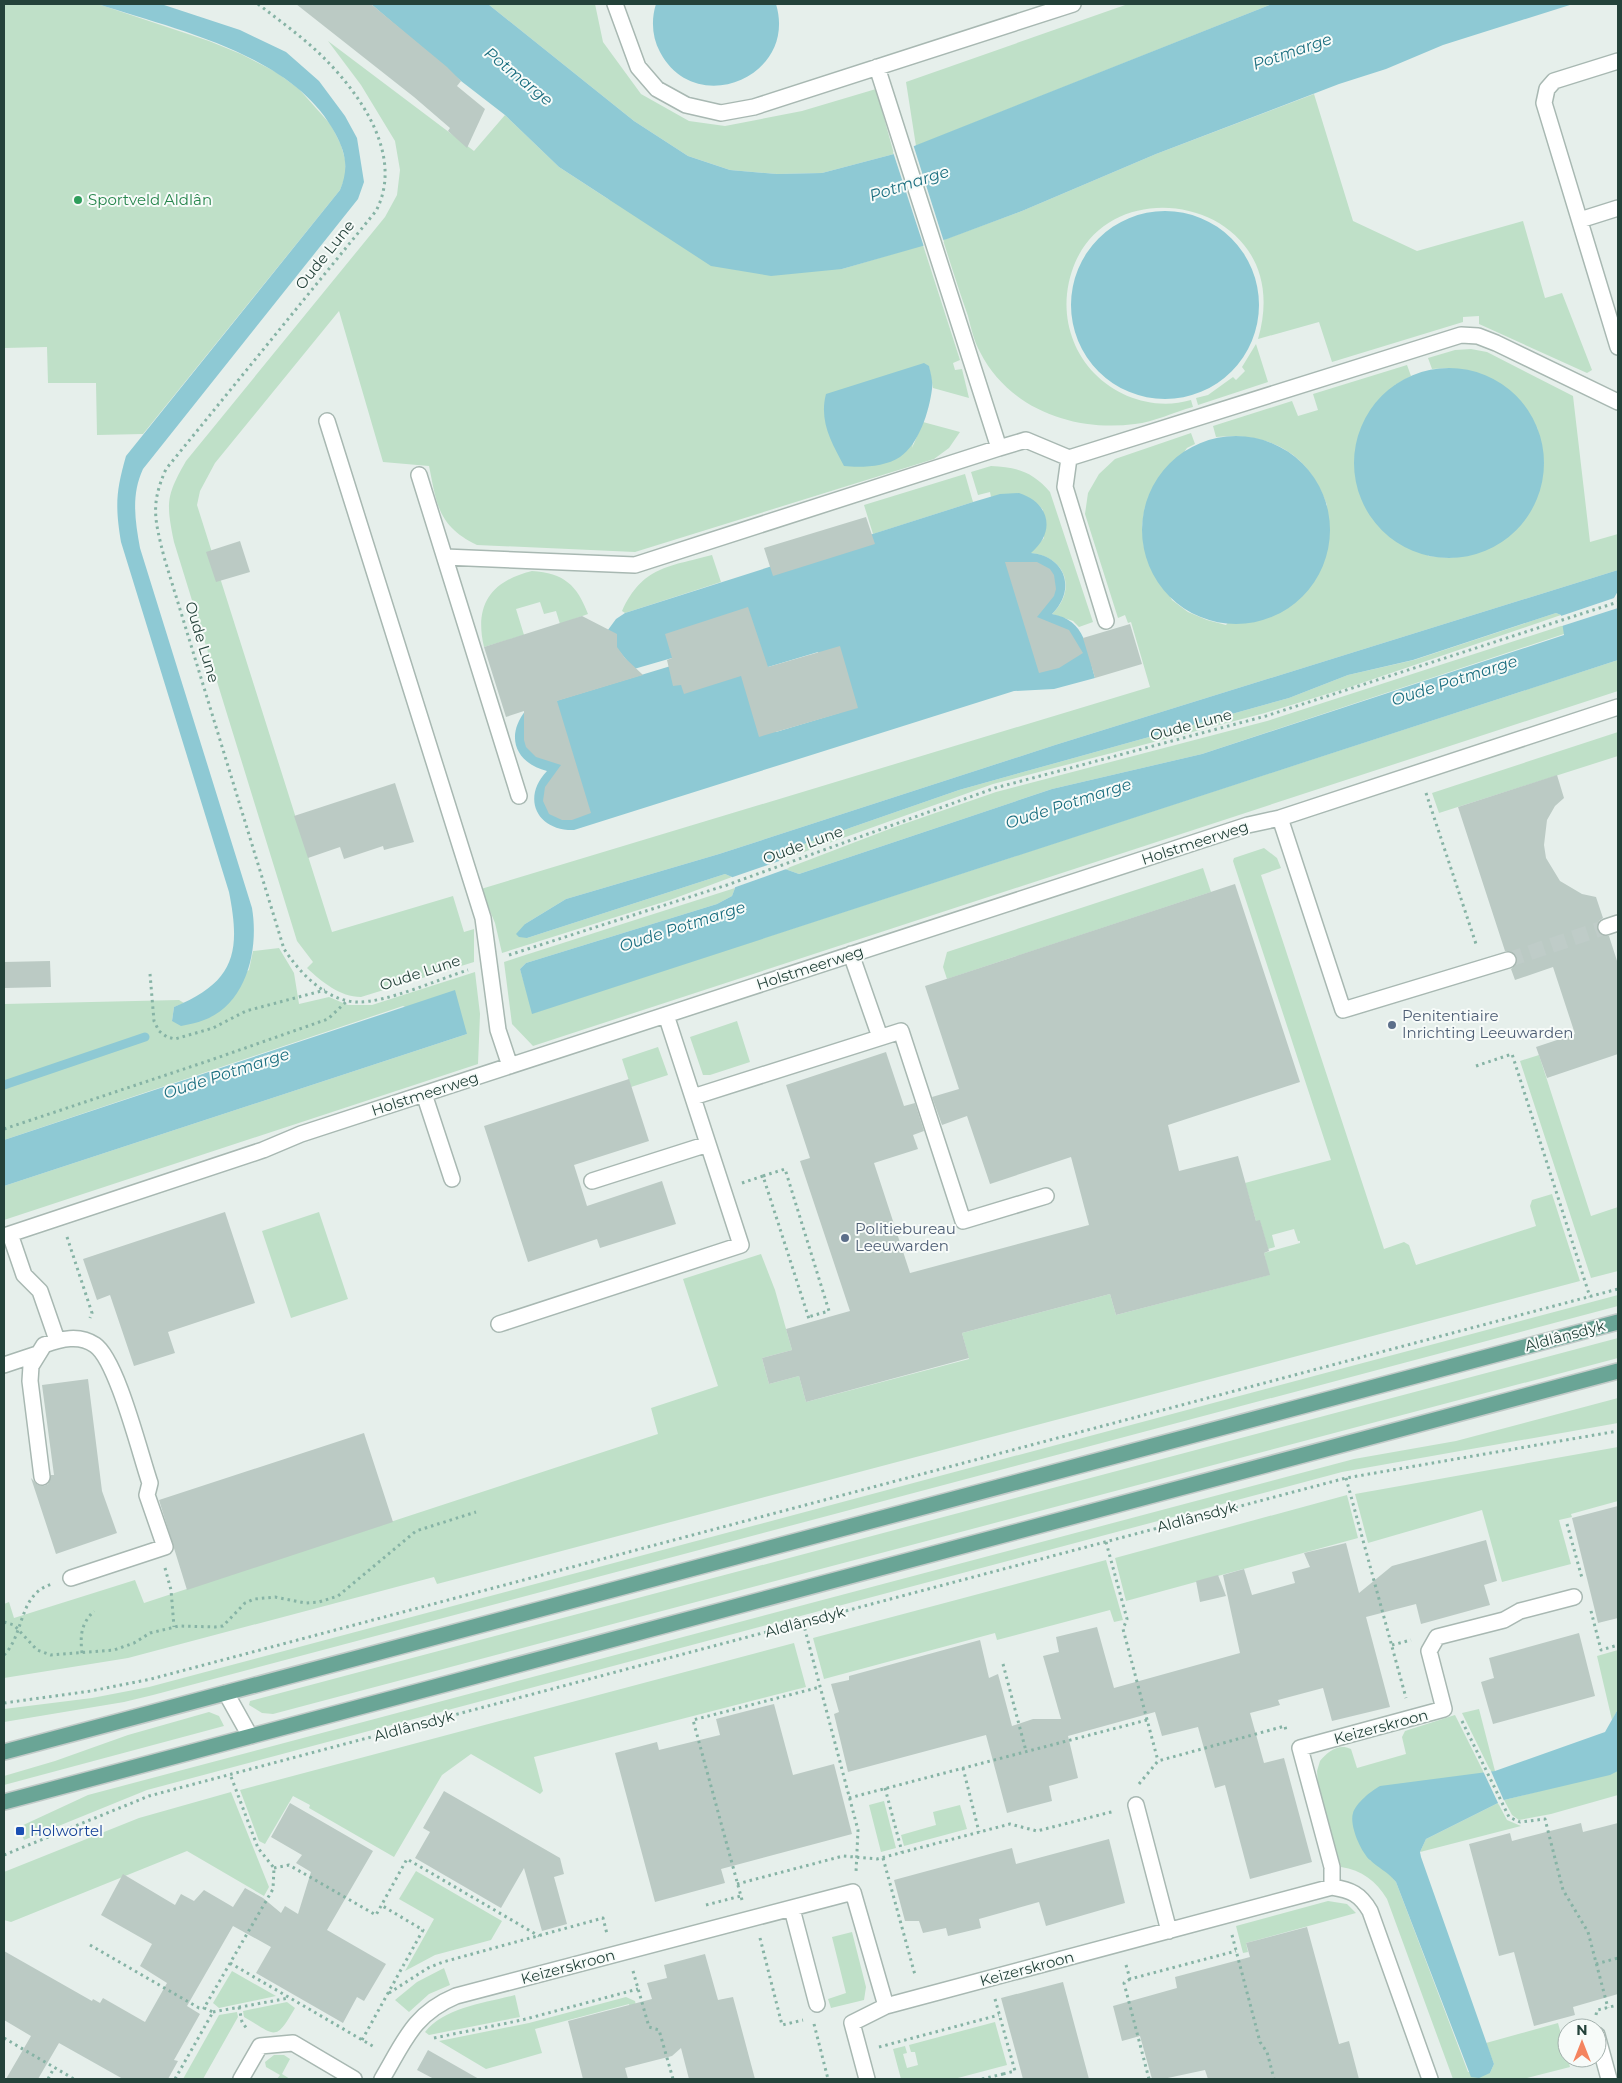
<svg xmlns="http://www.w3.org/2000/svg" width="1622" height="2083" font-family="Montserrat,sans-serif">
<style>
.green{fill:#bfe0c8}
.water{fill:#8ec9d4;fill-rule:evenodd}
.pier{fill:#e6efeb}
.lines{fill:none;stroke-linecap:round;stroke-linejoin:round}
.stream{stroke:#8ec9d4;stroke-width:9}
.building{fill:#bbcac4}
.minor-tunnel{stroke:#bfccc8;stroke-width:15;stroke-dasharray:15 8;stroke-linecap:butt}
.minor-casing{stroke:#a8b8b2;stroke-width:18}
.major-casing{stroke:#c2cac8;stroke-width:18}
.path{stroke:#86b3a5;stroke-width:3;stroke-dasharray:2.5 4;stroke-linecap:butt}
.minor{stroke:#fff;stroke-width:15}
.major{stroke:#6aa596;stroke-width:15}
.leisure-dot{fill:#2e9e5b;stroke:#f7fbf9;stroke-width:2}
.service-dot{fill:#5c6f8a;stroke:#f7fbf9;stroke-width:2}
.transit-dot{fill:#1a4fb4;stroke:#f7fbf9;stroke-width:2}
.labels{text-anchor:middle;stroke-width:4;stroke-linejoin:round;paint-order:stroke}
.leisure-label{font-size:15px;fill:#27864d;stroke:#f7fbf9;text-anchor:start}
.street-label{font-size:15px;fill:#24423a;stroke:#f7fbf9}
.service-label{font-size:15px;fill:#4e5e75;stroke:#f7fbf9;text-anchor:start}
.transit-label{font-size:15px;fill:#164399;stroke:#f7fbf9;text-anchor:start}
.water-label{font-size:16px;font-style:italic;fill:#1c6f80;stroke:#f7fbf9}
</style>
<rect width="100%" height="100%" fill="#e6efeb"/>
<!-- green -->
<path class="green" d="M4,4H98L209,41L241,54L276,72L299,89L331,125L341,145L345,159L346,175L340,190L143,434L97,435L96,383H48L47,347L4,348Z
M488,4H595L603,42L641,94L689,121L725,126L802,111L876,89L894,154L822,173L777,174L730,170L688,156L634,121Z
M1128,4H1272L916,146L906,82Z
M328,41L474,151L505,115L559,167L608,199L842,269L923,245L960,360L953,363L955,370L962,369L969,398L933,388L929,367L912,448L923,422L960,432L949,448L934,459L635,552L477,545C438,526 437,505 429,466L383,462L339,311L215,463L200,491L197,505L332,932L453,896L464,932L474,929V962L361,997C340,997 322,982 307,968L313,962L297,941L174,542C166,503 166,496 186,461L385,217L397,195L400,170L395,141L361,85Z
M1314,94L1353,221L1417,251L1523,221L1545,298L1562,293L1592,370L1587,373L1479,324V316L1463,317V322L1332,362L1319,322L1258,339C1301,193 1083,156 1067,294C1064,323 1074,352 1094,373C1119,399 1157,410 1191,400L1193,407C1174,412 1154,422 1135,424C1074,432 1009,409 980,352C974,341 971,328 968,316C959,291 951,265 943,240L1022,211L1156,154Z
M1256,344L1268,382L1198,405L1196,398L1208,395L1233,377L1236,380L1245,371L1242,367Z
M1471,349L1487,352L1573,396L1590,542L1618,534V570L1055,745L719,854L566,899L525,924L527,938L725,874L732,877L670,900L502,953L495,923L481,889L1150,687L1131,622L1128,623L1125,615L1118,618L1085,514L1088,493L1099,474L1115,459L1191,433L1195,444L1187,448L1145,507L1142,525L1144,548L1172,600L1188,612L1207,620L1226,625L1327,505C1308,453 1271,432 1216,437L1213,426L1292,401L1298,416L1318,410L1313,394L1407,365L1411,376L1395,385L1428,556L1449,558L1470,555L1544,464L1537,427L1448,368L1432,369L1428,358L1455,350Z
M991,466C1017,467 1033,472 1050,492L1093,622L1079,627L1073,621L1052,614C1078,589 1065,556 1030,553L1044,538L1043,510C1031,494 1011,492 991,497L990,492L978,495L971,472Z
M965,474L973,502L873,534L864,505Z
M712,555L721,582L625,613L622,611C643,566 668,567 712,555Z
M532,571C564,573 577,585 588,614L560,624L556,611L544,614L540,602L516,609L524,635L484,647C474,605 491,581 532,571Z
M1556,613L1561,615L1350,687L1265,713L993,784L779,861L782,854L798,846L959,790L1289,698L1348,675L1414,660Z
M1561,626H1564V634L1202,754L1052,789L799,874L785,869L892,828L996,792L1267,721Z
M1618,660V691L533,1046L512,1024L504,962L516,958L735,888L732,896L717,904L526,963L520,969L533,1013Z
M1618,732V756L1439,813L1432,793Z
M1264,848L1277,858L1281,868L1261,875L1384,1249L1404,1242L1409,1245L1416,1265L1536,1226L1530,1206L1532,1200L1552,1194L1580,1281L437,1584L434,1577L128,1658L4,1678V1604L9,1602L14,1618L135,1580L144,1603L658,1434L651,1408L718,1386L683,1279L761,1254L775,1290L792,1350L762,1358L769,1384L799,1376L806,1402L969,1359L962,1333L1110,1294L1116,1315L1269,1275L1264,1253L1300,1243V1241H1298L1294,1229L1272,1235L1275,1247L1268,1249L1260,1221H1256L1245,1183L1331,1160L1233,861L1234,858Z
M1203,868L1211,892L947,979L943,967L947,952Z
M279,948L294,973L299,1004L329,997L348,1005H372L475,972L480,1014L478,1064L4,1220V1186L467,1034L403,1006L4,1140V1004L179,1000L184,1003L174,1007L172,1021L249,970L253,951Z
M737,1021L750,1062L710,1075H703L690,1037Z
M658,1047L668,1075L631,1087L622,1059Z
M1539,1055L1591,1216L1618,1207V1271L1591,1278L1520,1061Z
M319,1212L348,1299L291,1318L262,1231Z
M1618,1295V1306L153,1695L124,1702L4,1722V1709L92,1698L149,1687Z
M1618,1338V1358L273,1714L262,1713L249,1705L250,1701Z
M1618,1398V1423L1342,1472L147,1790L24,1840L19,1827L88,1795L1354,1459L1456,1441Z
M1618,1447V1501L1571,1514L1572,1517L1559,1520L1571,1564L1502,1582L1482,1510L1368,1543L1355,1494Z
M1347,1495L1358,1538L1126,1601L1115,1558Z
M1106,1560L1123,1620L1114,1622L1110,1610L997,1640L995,1633L824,1679L813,1638Z
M794,1643L806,1687L534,1757L543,1791L540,1794L471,1754L442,1775L394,1857L309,1808L310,1805L293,1796L265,1844L259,1841L240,1790Z
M1618,1650V1709L1612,1720L1597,1656Z
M1479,1709L1495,1771L1491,1772L1462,1713Z
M209,1712L219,1716L224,1726L4,1785V1776L55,1761L128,1735Z
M1455,1715L1484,1773L1370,1860L1386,1870L1396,1882L1468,2072L1490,2073L1494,2064L1486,2043L1558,2023L1570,2067L1523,2079H1453L1387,1899C1376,1881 1362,1870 1341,1867L1318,1786L1317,1771L1320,1761C1328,1751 1339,1743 1351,1749L1357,1768L1406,1754L1402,1737L1405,1731Z
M1618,1771V1795L1551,1814L1519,1820L1512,1815L1504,1800Z
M231,1792L269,1887L264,1896L187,1851L11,1922L4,1920V1872L139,1818Z
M884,1801L896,1848L881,1852L869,1805Z
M1498,1803L1507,1820L1521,1826L1420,1852L1426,1839Z
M960,1805L967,1829L904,1846L901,1835L936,1825L933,1812Z
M416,1871L502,1921L491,1940L435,1955L405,1971L434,1919L399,1899Z
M1328,1901L1347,1904L1356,1913L1246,1943L1248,1952L1243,1953L1236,1926Z
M852,1932L866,1987L864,2000L831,2008L828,1999L846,1993L832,1937Z
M444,1968L450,1985L429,1994L409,2012L395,2000L417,1982Z
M232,1971L276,1996L219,2008L213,2003Z
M515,1995L520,2017L429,2035L425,2032C445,2007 485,2003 515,1995Z
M626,1997L635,2001L638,2015L632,2016L629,2004L535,2029L542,2053L486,2069L439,2041L529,2023Z
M287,2002L295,2008C275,2042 277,2036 244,2017L243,2011Z
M237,2012L238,2017L203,2079H183L219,2015Z
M995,2022L1007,2065L954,2079H901L893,2049L905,2046L907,2053L903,2054L907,2068L918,2065L915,2052H911L909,2045Z
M274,2055H284L290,2059L282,2074L290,2079H277L280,2075L266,2067L265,2062Z"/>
<!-- water -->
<path class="water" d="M98,4H161L240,30L286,52L319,81L345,116L357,138L364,182L358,199L143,469C131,495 135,520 140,548L252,908C259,949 247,1004 204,1020C197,1023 189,1024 181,1026L172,1021L174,1007C235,982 241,952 229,892L121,542C115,506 116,491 126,456L340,190C349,169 346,153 335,133C293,54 176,30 98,4Z
M371,4H488L634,121L688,156L730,170L777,174L822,173L894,154L1272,4H1573L1443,45L1386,69L1339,84L1156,154L1022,211L947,239L842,269L771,276L711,266L559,167L505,115L461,81Z
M656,4H776C798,77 695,119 660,52C652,37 651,20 656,4Z
M1071 305a94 94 0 1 1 188 0a94 94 0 1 1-188 0Z
M924,363L929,366C931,374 933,382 932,389C929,412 919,444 900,457C885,467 860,468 844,466C831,442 819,421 826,394Z
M1354 463a95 95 0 1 1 190 0a95 95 0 1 1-190 0Z
M1142 530a94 94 0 1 1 188 0a94 94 0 1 1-188 0Z
M1019,493C1050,503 1056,532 1031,553C1065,556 1077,589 1052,614C1086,620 1087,649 1095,678L1054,689L1014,691L574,830C537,831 521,798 547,771C515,763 505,736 526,710L674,665L672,658L634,669L605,634L616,619L625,613L973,502L1000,494ZM818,652L839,713L776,732L768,667Z
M1618,570V591L1614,598L1618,612V660L532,1014L520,969L526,963L717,904L732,896L735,888L732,877L725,874L527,938L519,937L516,934L525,924L566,899L719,854L1055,745ZM1556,613L1561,615L1564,635L1202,754L1052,789L799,874L785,869L779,861L782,854L798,846L959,790L1289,698L1348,675L1413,660Z
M455,990L467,1034L4,1186V1140Z
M1618,1709V1771L1610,1775L1504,1800L1426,1839L1420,1852L1421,1857L1494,2064L1490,2073L1479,2078L1471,2077L1396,1882C1387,1871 1378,1868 1370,1860C1361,1852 1349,1825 1353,1813C1356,1803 1371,1791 1380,1786L1495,1771L1605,1732Z"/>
<!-- pier -->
<path class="pier" d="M913,144L944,242L924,247L893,152Z
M1617,597L1618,608L1562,626L1558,617Z
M782,860L789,868L733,888L730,878Z
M1490,1769L1505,1803L1499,1805L1483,1771Z"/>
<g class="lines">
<!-- stream -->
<path class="stream" d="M4,1085L145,1037"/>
</g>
<!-- building -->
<path class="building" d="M296,4H371L447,67L461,81L457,86L485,109L467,148L448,131L450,128L414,97Z
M866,517L875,544L773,576L764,548Z
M240,541L250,572L216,582L206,552Z
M1005,562H1037L1050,569L1054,575L1056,589L1054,596L1037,617L1069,630L1083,653L1059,668L1039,673Z
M748,607L768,667L840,646L858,708L759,737L741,676L684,694L681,685L673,686L667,660L672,658L665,634Z
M582,616L617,634V647L625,658L643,675L557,701L591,813L572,820H562L549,814L543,801L545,787L561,765L536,757L526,747L524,740V711L506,717L484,647Z
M1130,624L1142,664L1095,678L1083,638Z
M1557,775L1564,798L1555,806L1547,820L1544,845L1546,858L1560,881L1582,894L1596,897L1603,918L1599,921L1597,929L1600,934L1609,936L1618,964V1054L1547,1078L1536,1047L1575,1034L1553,967L1515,980L1511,969L1517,963V957L1511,951H1505L1458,807Z
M395,783L414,842L384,850L383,846L344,859L340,847L308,858L294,816Z
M1235,884L1300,1082L1168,1125L1179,1171L1238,1156L1256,1221L1260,1220L1269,1251L1264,1253L1270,1275L1116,1315L1110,1294L962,1333L969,1358L806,1402L799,1376L769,1384L762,1358L792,1350L786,1329L850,1311L800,1161L810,1158L786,1085L886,1052L904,1106L915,1103L924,1131L913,1135L918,1149L874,1163L910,1273L1089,1225L1071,1157L990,1184L967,1116L942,1125L932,1097L959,1089L925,986Z
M50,961L51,987L4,988V962Z
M629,1079L649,1141L574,1165L587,1206L662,1181L676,1224L600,1248L597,1239L528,1262L484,1126Z
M225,1212L255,1303L168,1332L175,1353L134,1366L110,1295L97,1300L83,1259Z
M88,1379L102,1491L117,1533L56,1554L31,1478L38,1485L44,1486L48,1484L51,1475H54L42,1385Z
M364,1433L393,1522L187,1590L159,1500Z
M1618,1506V1618L1598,1623L1572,1518Z
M1486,1540L1497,1581L1484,1585L1490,1605L1421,1624L1416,1604L1366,1617L1390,1707L1332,1721L1323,1688L1278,1700L1280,1705L1250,1713L1264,1763L1284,1758L1312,1862L1250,1879L1225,1785L1215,1788L1198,1727L1162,1736L1155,1712L1068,1736L1078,1778L1049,1786L1052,1801L1007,1813L986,1735L848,1772L834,1714L839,1712L831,1684L849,1680V1676L980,1640L989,1678L998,1674L1012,1726L1033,1719H1061L1043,1656L1059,1652L1056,1637L1097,1627L1114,1688L1240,1653L1223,1575L1244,1569L1252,1595L1295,1583L1292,1572L1310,1567L1304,1553L1346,1543L1359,1593L1392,1566Z
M1218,1575L1226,1596L1200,1602L1196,1581Z
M1579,1633L1595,1696L1493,1724L1481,1682L1494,1678L1489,1658Z
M774,1704L793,1775L834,1764L852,1834L721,1869L725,1883L655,1902L615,1753L657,1742L659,1750L720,1735L716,1719Z
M444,1791L560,1858L564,1874L554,1877L567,1924L542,1931L524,1868L501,1908L415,1858L430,1832L423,1828Z
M290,1803L373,1851L327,1930L386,1964L364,2001L357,1997L343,2023L256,1973L271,1947L233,1926L187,2006L200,2014L174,2060L178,2061L168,2079H123L59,2043L38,2079H6L31,2036L4,2020V1951L92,2001L93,1999L100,2003L103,1998L145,2022L167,1983L140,1966L152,1944L101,1915L123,1874L175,1905L181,1894L194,1901L204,1890L233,1907L245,1888L263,1898L281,1913L285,1906L298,1914L311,1872L296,1863L302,1855L271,1837Z
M1581,1823L1583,1832L1618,1823V1994L1573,2007L1575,2015L1534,2026L1514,1952L1499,1956L1469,1844L1510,1833L1512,1841Z
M1109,1839L1125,1903L1046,1926L1039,1902L979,1919L981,1928L948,1936L946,1928L923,1933L919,1921H905L894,1880L1012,1848L1016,1864Z
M1307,1927L1339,2044L1349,2041L1359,2079H1208L1205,2070L1163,2079H1152L1140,2036L1122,2041L1113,2006L1177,1988L1175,1977L1250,1957L1246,1943Z
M705,1954L718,2000L733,1997L755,2079H689L681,2048L672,2056L625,2068L628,2079H583L568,2021L652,1999L647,1983L667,1978L664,1965Z
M1063,1982L1089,2079H1023L1001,1998Z
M428,2050L479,2079H434L417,2070Z"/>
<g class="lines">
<!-- minor-tunnel -->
<path class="minor-tunnel" d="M1508,960L1606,927"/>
<!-- minor casing -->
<g class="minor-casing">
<path id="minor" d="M615,4L638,67L657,89L686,105L721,113L754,107L1073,4
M1618,61L1554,81L1547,89L1544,103L1618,347
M877,67L999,448L1026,440L1069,458L1461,335L1478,336L1496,343L1618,402
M1580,220L1618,208
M327,421L483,918L498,1030L510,1066
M1069,458L1065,487L1106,621
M419,475L519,796
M445,557L635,565L999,448
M1280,818L1343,1010L1508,960
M1606,927L1618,923
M851,954L880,1037
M424,1094L452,1179
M693,1097L901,1031L963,1221L1046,1196
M592,1181L708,1144
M10,1234L24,1275L40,1291L57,1340
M4,1236L263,1150L301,1134L1248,825L1280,818L1618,707
M499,1324L741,1245L666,1015
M4,1365L37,1354
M42,1477L30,1381L31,1366L44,1345C61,1339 79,1334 95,1345C117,1360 140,1454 150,1483L147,1495L165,1547L71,1578
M226,1693L250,1736
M1136,1805L1169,1931
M1332,1887V1867L1300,1748L1444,1709L1429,1651L1437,1637L1504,1620L1520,1611L1574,1597
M792,1909L817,2004
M1597,2035L1609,2079
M241,2079L260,2046L293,2043L354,2079
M382,2079C404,2042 413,2014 456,1996L853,1892L886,2006L1332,1887C1351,1890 1360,1894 1370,1911L1430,2079
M867,2079L852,2023L886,2006"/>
</g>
<!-- major casing -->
<g class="major-casing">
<path id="major" d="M4,1752L1618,1322
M4,1802L1618,1371"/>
</g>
<!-- path -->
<path class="path" d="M258,4C280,21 304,38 324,58C362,96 404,157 376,211L166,469C150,505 155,520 164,557L284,949C300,973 326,1001 357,1002C386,1003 439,979 468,970
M1426,793L1477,947
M509,955L727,885L995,788L1266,716L1618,602
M150,974L154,1021L159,1031L167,1037L175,1039L213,1028L246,1011L325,990
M1476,1066L1512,1054L1590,1297
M4,1129L208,1061L328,1019L348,1000
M763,1176L785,1169L829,1311L808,1317
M742,1183L763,1176L810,1322
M67,1237L92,1313L90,1318
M1346,1478L1406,1698
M1567,1524L1582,1578
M1106,1542L1127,1619L1123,1629L1158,1761
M165,1568L171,1590L174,1627
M1591,1611L1601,1650L1618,1645
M4,1622L14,1625L37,1650L51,1655L114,1650L134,1643L150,1633L179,1626L215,1627L223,1626L245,1603L254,1599L275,1597L305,1603L319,1602L338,1596L416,1531L476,1512
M803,1622L858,1830L856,1872
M1392,1645L1411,1640
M82,1653C80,1635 81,1624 94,1611
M4,1655C25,1634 18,1594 52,1584
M1003,1664L1026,1751
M4,1703L91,1691L151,1679L1618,1289
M1462,1721L1509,1817L1520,1822L1545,1819L1563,1890L1588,1932L1608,2008
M963,1768L979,1832
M1139,1784L1158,1761L1285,1726L1286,1731
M885,1788L902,1852
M849,1798L1147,1720
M4,1855L149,1796L1346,1478L1618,1431
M883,1858L915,1975
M274,1868L289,1865L376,1915L407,1859L539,1936
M737,1884L843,1856L877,1859L1010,1824L1037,1831L1115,1811
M742,1900L693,1720L820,1687
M706,1905L741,1896
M1232,1935L1260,2042L1267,2052L1274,2079
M760,1938L782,2025L803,2020
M90,1945L199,2008H204
M230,1963L376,2048
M1596,1964L1618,1958
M1126,1965L1130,1979L1236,1951
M633,1971L649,2027L659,2030L673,2079
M1130,1979L1124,1983L1149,2079
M389,1993L428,1968L443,1962L603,1918L607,1934
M995,1999L1015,2071L1003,2074
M239,2007L242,2022L247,2029
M213,2012L289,1998
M1596,2015L1597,2010L1618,2005
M814,2024L828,2079
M4,2038L74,2079
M434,2038L522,2020L638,1989
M362,2040L423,1930L381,1905
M879,2047L999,2015
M48,2079L54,2068
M175,2079L213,2012L204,2008L273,1889L274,1868L258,1848L230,1774
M982,2079L1003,2074L1004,2079"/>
<!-- minor -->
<use href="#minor" class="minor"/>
<!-- major -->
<use href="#major" class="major"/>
</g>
<!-- markers -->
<circle class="leisure-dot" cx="78" cy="200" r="5"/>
<g class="service-dot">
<circle cx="1392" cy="1025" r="5"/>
<circle cx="845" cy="1238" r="5"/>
</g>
<rect class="transit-dot" x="15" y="1826" width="10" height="10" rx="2.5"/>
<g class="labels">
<!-- leisure labels -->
<g class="leisure-label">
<text x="88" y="205">Sportveld Aldlân</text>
</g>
<!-- street labels -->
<g class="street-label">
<text transform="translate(325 255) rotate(-51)" y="5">Oude Lune</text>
<text transform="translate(202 642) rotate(73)" y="5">Oude Lune</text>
<text transform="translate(1191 725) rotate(-15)" y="5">Oude Lune</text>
<text transform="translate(1195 843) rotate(-18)" y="5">Holstmeerweg</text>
<text transform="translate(803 845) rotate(-20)" y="5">Oude Lune</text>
<text transform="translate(810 968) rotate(-18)" y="5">Holstmeerweg</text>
<text transform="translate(420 973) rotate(-18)" y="5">Oude Lune</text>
<text transform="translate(425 1094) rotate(-18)" y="5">Holstmeerweg</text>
<text transform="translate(1565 1336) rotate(-15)" y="5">Aldlânsdyk</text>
<text transform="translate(1197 1517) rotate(-15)" y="5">Aldlânsdyk</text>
<text transform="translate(805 1622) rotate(-15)" y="5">Aldlânsdyk</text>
<text transform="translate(414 1726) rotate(-15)" y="5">Aldlânsdyk</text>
<text transform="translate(1381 1727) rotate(-15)" y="5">Keizerskroon</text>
<text transform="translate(568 1967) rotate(-15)" y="5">Keizerskroon</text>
<text transform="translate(1027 1969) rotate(-15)" y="5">Keizerskroon</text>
</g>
<!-- service labels -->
<g class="service-label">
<text x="1402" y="1021">Penitentiaire<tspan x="1402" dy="17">Inrichting Leeuwarden</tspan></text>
<text x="855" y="1234">Politiebureau<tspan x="855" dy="17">Leeuwarden</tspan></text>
</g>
<!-- transit labels -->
<g class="transit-label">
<text x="30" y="1836">Holwortel</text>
</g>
<!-- water labels -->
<g class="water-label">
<text transform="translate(1292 51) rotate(-19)" y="6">Potmarge</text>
<text transform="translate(519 76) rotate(39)" y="6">Potmarge</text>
<text transform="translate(909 183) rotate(-18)" y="6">Potmarge</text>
<text transform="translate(1454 680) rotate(-18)" y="6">Oude Potmarge</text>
<text transform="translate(1068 803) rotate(-18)" y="6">Oude Potmarge</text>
<text transform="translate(682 926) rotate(-18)" y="6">Oude Potmarge</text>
<text transform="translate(226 1073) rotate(-18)" y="6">Oude Potmarge</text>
</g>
</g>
<!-- border -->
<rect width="1622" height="2083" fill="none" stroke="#24423a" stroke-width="10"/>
<!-- north arrow -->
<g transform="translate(1582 2043)"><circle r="24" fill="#f7fbf9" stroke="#a3b1ad"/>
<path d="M0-4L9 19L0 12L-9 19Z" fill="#f4845f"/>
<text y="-8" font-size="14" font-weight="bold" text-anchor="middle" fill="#24423a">N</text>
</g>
</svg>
